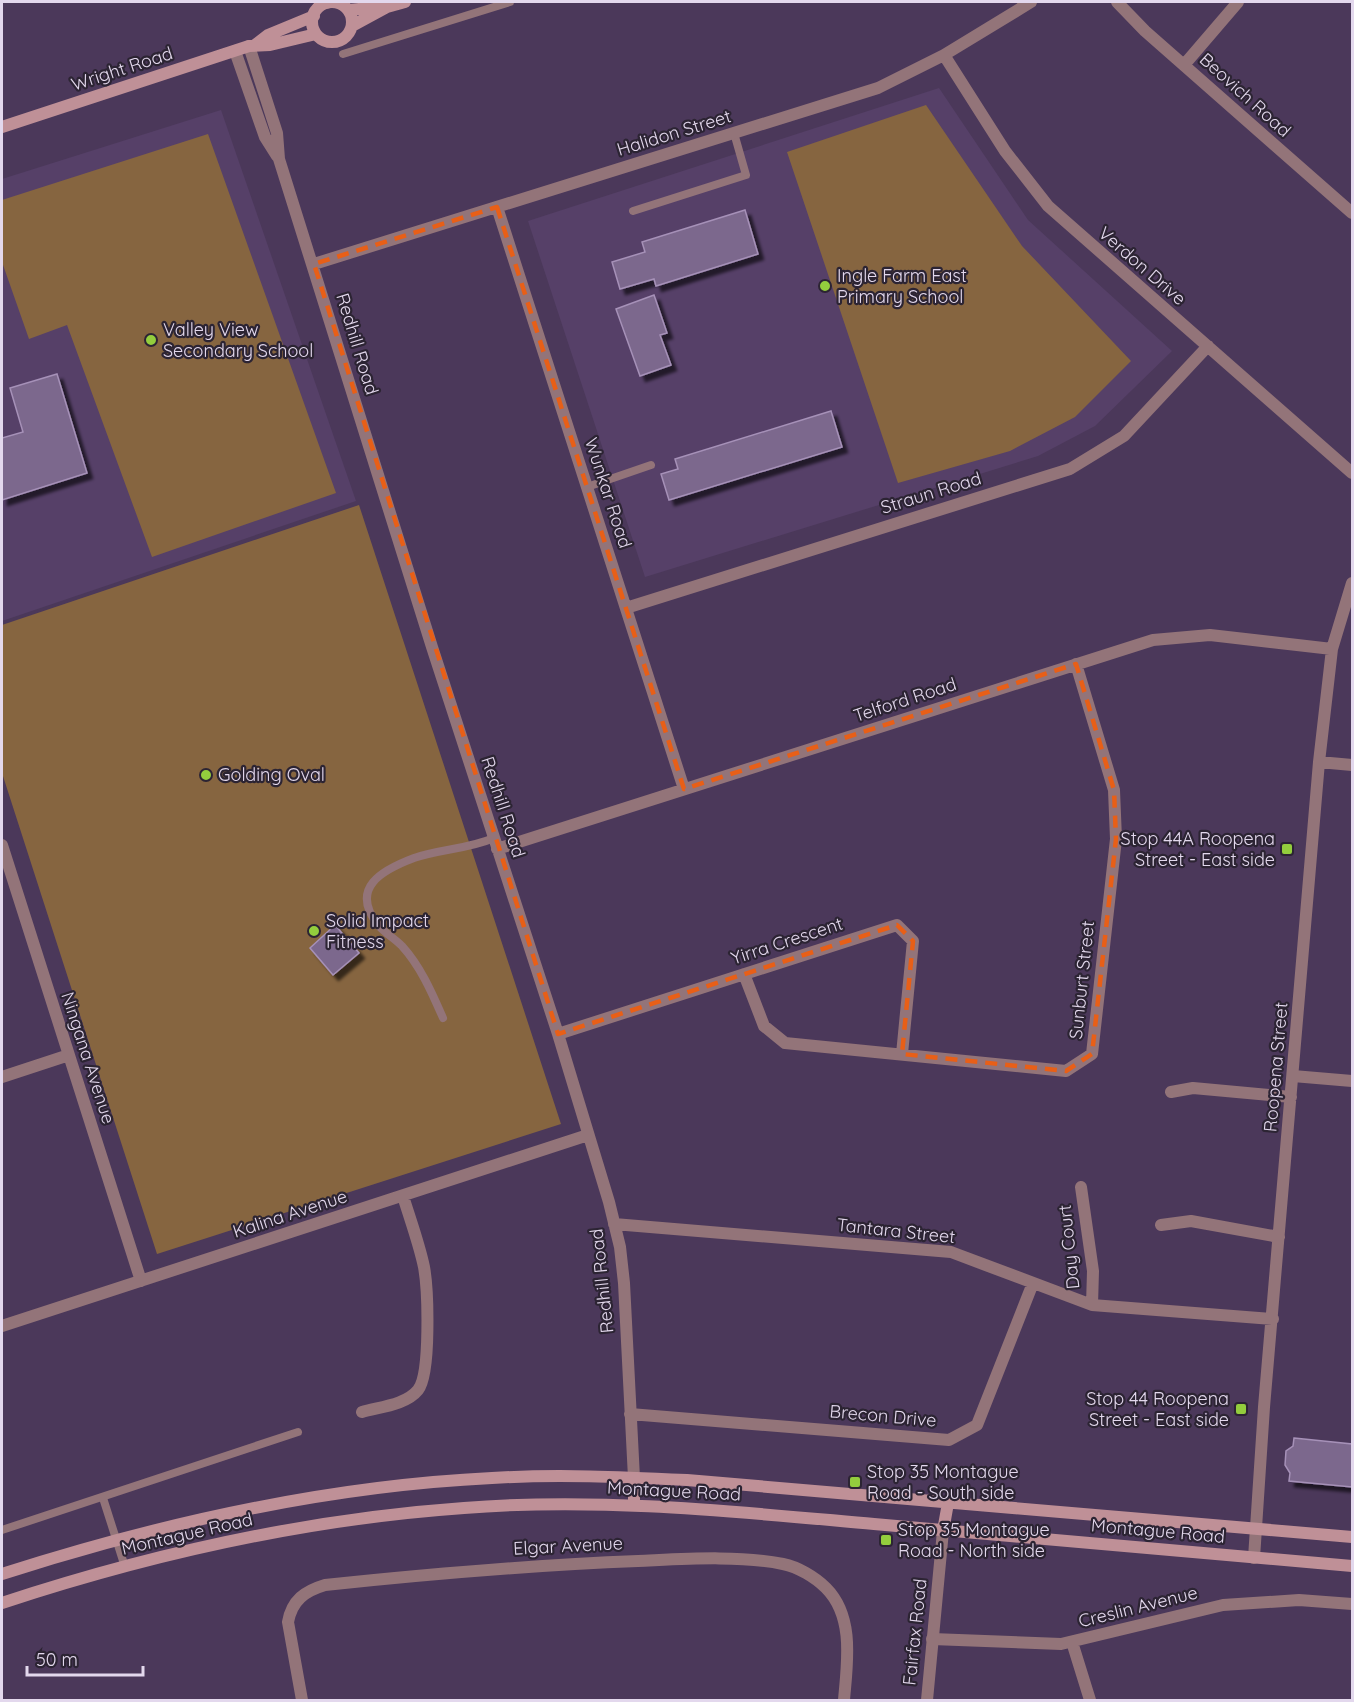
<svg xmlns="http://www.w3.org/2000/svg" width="1354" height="1702" font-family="Quicksand,sans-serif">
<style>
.built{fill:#564068}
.green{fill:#866540}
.building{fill:#7c688d;stroke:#a691b8;stroke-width:1.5;filter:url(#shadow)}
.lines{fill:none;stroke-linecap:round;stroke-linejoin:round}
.service{stroke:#937479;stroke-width:8}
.minor{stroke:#937479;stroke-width:12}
.tertiary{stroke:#937479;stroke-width:12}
.secondary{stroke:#bf9097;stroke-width:12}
.marked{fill:none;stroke:#e85f17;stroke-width:4.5;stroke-dasharray:12 8;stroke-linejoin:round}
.poi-dot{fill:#93cd3d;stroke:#2c2433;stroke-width:2}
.labels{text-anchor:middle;stroke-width:4.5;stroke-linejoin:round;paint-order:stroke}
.street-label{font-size:18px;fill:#e3d8ed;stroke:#2c2433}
.poi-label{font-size:18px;fill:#e3d8ed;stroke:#2c2433;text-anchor:start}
</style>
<defs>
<filter id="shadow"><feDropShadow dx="5.5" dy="5.5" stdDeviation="1.5" flood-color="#0009"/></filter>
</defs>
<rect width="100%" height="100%" fill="#4b385a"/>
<!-- built -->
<path class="built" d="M939,88L1028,220L1172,351L1095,426L1038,456L645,577L528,221Z
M221,110L356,501L2,621V179Z"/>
<!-- green -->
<path class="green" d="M926,105L1022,246L1131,361L1075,417L1010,451L898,483L787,152Z
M208,134L336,493L152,557L67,325L29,339L2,262V200Z
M359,505L561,1124L157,1254L2,773V625Z"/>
<!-- building -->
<path class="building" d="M745,210L758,254L656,286L654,279L620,289L612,262L645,252L642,242Z
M654,295L667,333L660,335L671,365L640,376L616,309Z
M57,374L87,473L2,500V438L23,432L10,388Z
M831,411L842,447L669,500L661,474L678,469L675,459Z
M335,925L359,953L333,975L310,948Z
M1294,1438L1352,1444V1487L1289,1481L1290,1473L1285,1465L1286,1451L1293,1446Z"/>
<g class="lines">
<!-- service -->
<path class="service" d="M343,54L510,2
M633,211L746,175L734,133
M587,487L651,465
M443,1018C432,993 421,967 402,946C395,939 385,933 378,925C349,888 382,870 414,858C441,849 468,849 494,838
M103,1498L125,1567
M2,1530L298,1432"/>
<!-- minor -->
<path class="minor" d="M326,2L327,3
M1117,2L1145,31L1352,213
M249,46L277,133L279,159L432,647L558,1034L609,1202L620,1247L624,1283L634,1478
M235,51L265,137L277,156
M944,55L1005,151L1048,206L1352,473
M1184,65L1238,2
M497,207L684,789
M314,264L878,88L944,55L1031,2
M626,608L1070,469L1124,436L1208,346
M1319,762L1352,765
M2,845L141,1281
M497,849L1153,640L1210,635L1332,649
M744,974L764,1026L785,1043L1066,1071L1092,1054L1116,839L1114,790L1076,664
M558,1034L897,925L913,941L902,1054
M1293,1076L1352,1081
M2,1077L69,1055
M1171,1092L1193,1088L1291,1097
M1081,1187L1093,1271L1092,1305
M614,1224L951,1252L1092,1305L1273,1319
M1161,1225L1191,1221L1279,1237
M2,1326L588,1135
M362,1412C379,1407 406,1405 418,1390C431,1374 428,1289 424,1267C419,1243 410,1219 403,1196
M630,1414L949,1440L977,1425L1033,1283
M1254,1558L1264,1407L1319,762L1332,649L1352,583
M932,1639L1061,1644L1223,1605L1299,1600L1352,1604
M1072,1642L1090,1700
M302,1700L288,1622C292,1600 305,1591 325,1585C429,1574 533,1565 638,1561C684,1559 737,1555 783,1564C798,1567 815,1577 826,1588C855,1617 847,1664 844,1700"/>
<!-- tertiary -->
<path class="tertiary" d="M927,1700L943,1531"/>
<!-- secondary -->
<path class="secondary" d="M312 22a20 20 0 1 1 40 0a20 20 0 1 1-40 0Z
M348,10L382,7
M352,26L387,7L405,2
M255,45L268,35L314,16
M2,127L249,46L270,45L316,34
M634,1478V1505
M943,1531L948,1503
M2,1574C161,1523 324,1486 492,1478C557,1474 622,1477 687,1480L1352,1537
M2,1603C151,1554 307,1519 464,1508C601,1497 738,1512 874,1524C1034,1539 1193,1553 1352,1566"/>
</g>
<!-- marked area -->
<path class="marked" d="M497,207L684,789L1076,664L1114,790L1116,839L1092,1054L1066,1071L902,1054L913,941L897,925L558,1034L314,264Z"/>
<!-- markers -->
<g class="poi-dot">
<circle cx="825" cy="286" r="6"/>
<circle cx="151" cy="340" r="6"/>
<circle cx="206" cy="775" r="6"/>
<rect x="1281" y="843" width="12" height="12" rx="3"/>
<circle cx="314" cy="931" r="6"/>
<rect x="1235" y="1403" width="12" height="12" rx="3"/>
<rect x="849" y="1476" width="12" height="12" rx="3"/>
<rect x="880" y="1534" width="12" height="12" rx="3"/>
</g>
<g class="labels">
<!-- street labels -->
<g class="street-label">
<text transform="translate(122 69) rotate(-18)" y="6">Wright Road</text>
<text transform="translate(1245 95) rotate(42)" y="6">Beovich Road</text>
<text transform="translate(674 133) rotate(-17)" y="6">Halidon Street</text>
<text transform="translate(1142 266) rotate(41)" y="6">Verdon Drive</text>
<text transform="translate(357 344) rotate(73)" y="6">Redhill Road</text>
<text transform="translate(608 493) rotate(72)" y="6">Wunkar Road</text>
<text transform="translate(931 493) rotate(-17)" y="6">Straun Road</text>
<text transform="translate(905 700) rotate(-18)" y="6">Telford Road</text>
<text transform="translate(503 807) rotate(72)" y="6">Redhill Road</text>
<text transform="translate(787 941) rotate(-18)" y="6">Yirra Crescent</text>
<text transform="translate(1082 980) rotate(-84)" y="6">Sunburt Street</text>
<text transform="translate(88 1058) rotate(72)" y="6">Ningana Avenue</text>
<text transform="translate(1276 1067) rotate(-85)" y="6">Roopena Street</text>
<text transform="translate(290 1214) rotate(-18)" y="6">Kalina Avenue</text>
<text transform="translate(896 1231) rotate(6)" y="6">Tantara Street</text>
<text transform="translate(1069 1247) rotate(-96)" y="6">Day Court</text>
<text transform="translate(602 1281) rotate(-96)" y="6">Redhill Road</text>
<text transform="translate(883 1416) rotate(5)" y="6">Brecon Drive</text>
<text transform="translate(674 1491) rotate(3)" y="6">Montague Road</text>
<text transform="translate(1158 1531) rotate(5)" y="6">Montague Road</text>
<text transform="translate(187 1534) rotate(-13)" y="6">Montague Road</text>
<text transform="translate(568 1546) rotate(-3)" y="6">Elgar Avenue</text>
<text transform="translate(1138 1607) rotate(-14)" y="6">Creslin Avenue</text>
<text transform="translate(915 1632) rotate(-84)" y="6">Fairfax Road</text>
</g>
<!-- poi labels -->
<g class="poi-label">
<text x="837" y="282">Ingle Farm East<tspan x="837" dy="21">Primary School</tspan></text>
<text x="163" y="336">Valley View<tspan x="163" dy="21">Secondary School</tspan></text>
<text x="218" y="781">Golding Oval</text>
<text x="1275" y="845" text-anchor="end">Stop 44A Roopena<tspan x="1275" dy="21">Street - East side</tspan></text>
<text x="326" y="927">Solid Impact<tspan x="326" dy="21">Fitness</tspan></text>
<text x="1229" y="1405" text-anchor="end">Stop 44 Roopena<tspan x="1229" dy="21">Street - East side</tspan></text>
<text x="867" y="1478">Stop 35 Montague<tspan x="867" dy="21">Road - South side</tspan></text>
<text x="898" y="1536">Stop 35 Montague<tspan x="898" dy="21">Road - North side</tspan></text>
</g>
</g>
<!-- border -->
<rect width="1354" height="1702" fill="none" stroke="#e3d8ed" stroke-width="6"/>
<!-- scale -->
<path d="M27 1666v9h116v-9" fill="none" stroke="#e3d8ed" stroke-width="3"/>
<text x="36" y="1666" font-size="18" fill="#e3d8ed" stroke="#2c2433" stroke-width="4.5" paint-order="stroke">50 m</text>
</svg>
